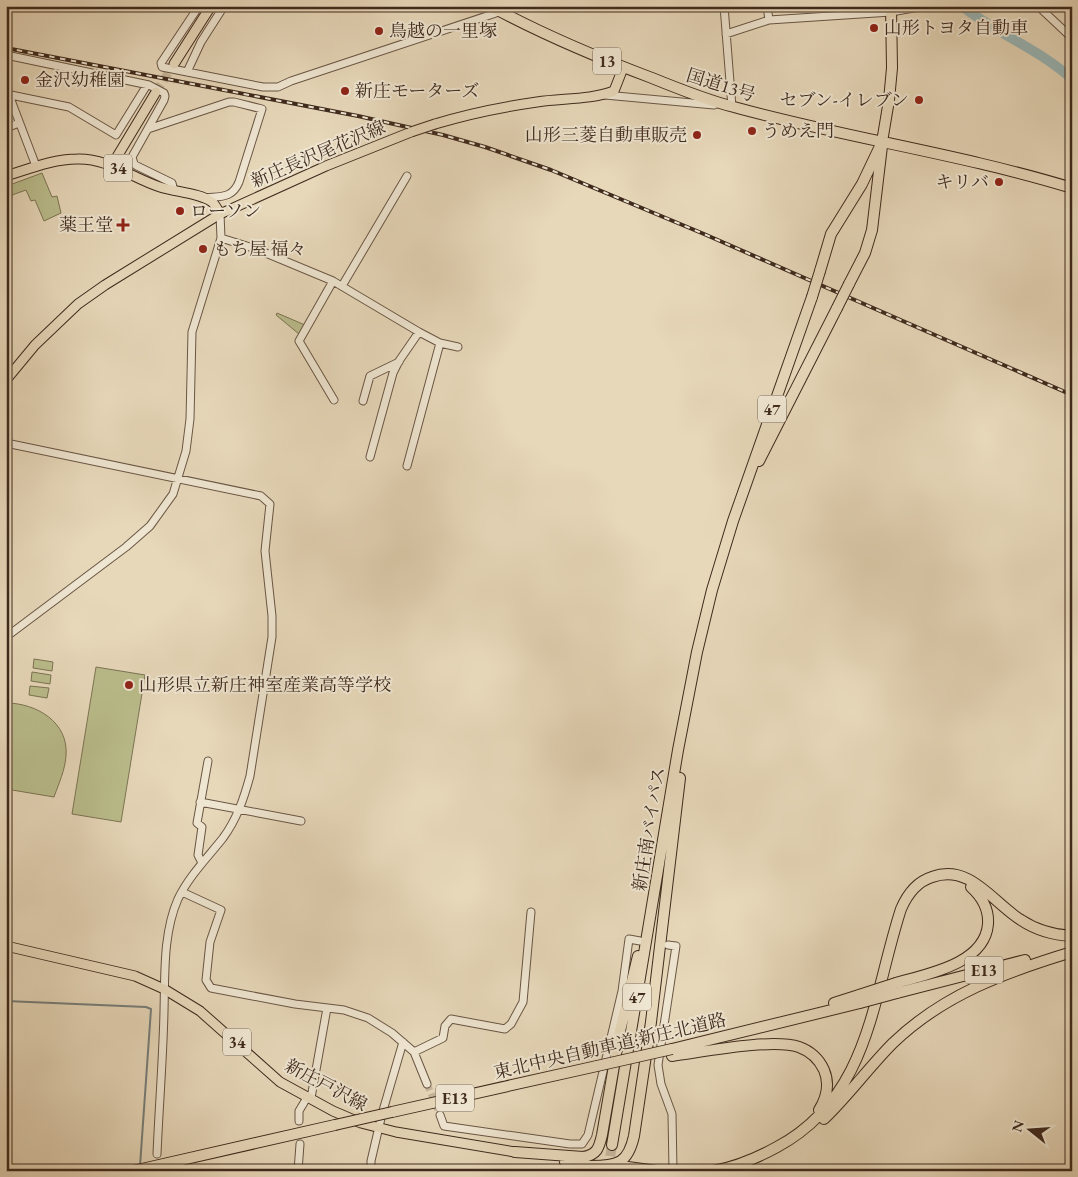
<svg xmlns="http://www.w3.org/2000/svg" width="1078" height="1177" font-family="'EB Garamond','Noto Serif JP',serif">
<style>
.green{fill:#babd8c;stroke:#7c7454}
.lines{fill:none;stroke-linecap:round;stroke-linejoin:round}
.stream{stroke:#767f7b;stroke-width:2}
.river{stroke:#9ab8b9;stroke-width:10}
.minor-tunnel{stroke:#c5b59b;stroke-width:7;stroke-dasharray:7 3.5;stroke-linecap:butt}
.major-tunnel{stroke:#c5b59b;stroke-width:9;stroke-dasharray:9 4.5;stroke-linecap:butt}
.highway-tunnel{stroke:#c5b59b;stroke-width:10;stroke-dasharray:10 5;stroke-linecap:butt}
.minor-casing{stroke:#695644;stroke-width:9}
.major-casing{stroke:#3f2a1d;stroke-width:11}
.highway-casing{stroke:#3f2a1d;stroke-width:12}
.minor{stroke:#efe6d2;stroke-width:7}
.major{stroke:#e7d8ba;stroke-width:9}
.highway{stroke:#e7d8ba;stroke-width:10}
.rail-casing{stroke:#3f2a1d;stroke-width:4}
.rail{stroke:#efe6d2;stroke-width:2;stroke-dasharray:5.5;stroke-linecap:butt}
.major-bridge-casing{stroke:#3f2a1d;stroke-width:11;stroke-linecap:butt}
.highway-bridge-casing{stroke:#3f2a1d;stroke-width:12;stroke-linecap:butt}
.major-bridge{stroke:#e7d8ba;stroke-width:9}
.highway-bridge{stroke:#e7d8ba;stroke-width:10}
.poi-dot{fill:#8f2418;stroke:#efe6d2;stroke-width:2}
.labels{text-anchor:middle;stroke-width:4;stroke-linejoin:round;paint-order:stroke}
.shield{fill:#efe6d2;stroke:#746253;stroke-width:1}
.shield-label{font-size:16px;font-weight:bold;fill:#3f2a1d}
.poi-label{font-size:18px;fill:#3f2a1d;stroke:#efe6d2;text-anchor:start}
.street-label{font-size:18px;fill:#3f2a1d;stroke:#efe6d2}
</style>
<rect width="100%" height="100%" fill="#e7d8ba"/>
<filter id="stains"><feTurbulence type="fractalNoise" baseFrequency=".004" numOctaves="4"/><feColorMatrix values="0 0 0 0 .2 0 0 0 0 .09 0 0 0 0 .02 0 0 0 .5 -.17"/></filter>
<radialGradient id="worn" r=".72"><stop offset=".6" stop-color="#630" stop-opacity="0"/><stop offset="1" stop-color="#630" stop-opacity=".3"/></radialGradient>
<!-- green -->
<path class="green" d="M42,173L52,197L57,196L61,213L44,221L35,200L31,201L26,190L12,195V198L7,202L9,212L6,213V192H9L7,186Z
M277,313L305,325L299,334L276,315Z
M34,659L53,662L52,671L33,668Z
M96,667L145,675L121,822L72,814Z
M32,672L51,675L50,684L31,681Z
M30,686L49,688L47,698L29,695Z
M6,703C36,703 69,722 66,756C65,770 59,783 54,797L6,789Z"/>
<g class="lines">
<!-- stream -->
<path class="stream" d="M6,1001L146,1007L151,1009L140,1166"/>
<!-- river -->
<path class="river" d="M962,6C997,34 1039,49 1072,79"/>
<!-- minor-tunnel -->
<path class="minor-tunnel" d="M427,1084L440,1115"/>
<!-- major-tunnel -->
<path class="major-tunnel" d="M156,92L174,64"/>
<!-- highway-tunnel -->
<path class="highway-tunnel" d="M608,1171L612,1145"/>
<!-- minor casing -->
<g class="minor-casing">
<path id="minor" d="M199,6L161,63L162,67L263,87H278L291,81L517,6
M724,6L732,107
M767,6L769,20
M1038,6L1072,38
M726,34L769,20L891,12L925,6
M6,55L149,85L164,93L165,96L164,100L132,157L134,164L137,166L172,183L174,191
M187,72L201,42L224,6
M6,94L69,107L116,135L147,85
M9,95L36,166
M605,95L714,105
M6,128L19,123
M148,129L229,102H234L262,109L239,182C232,199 220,196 204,198
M221,238L256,249L333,281L419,332L440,343L458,347
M333,281L299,341L334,400
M342,286L407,176
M363,401L370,376L399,362
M6,443L261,496L270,504L265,551L272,616V637L250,776C244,798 237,819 223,838C208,857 189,876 178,899C163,933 165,974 164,1011C163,1059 159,1106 157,1154
M370,457L393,373L399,361L419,332
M407,466L440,343
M6,637L126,547L150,526L173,494L186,451L190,419L192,332L221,238L220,214
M200,802L301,821
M202,863L198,855L202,827L197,823L208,761
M182,892L221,910L210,942L206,980L211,988L295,1004L344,1010L368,1018L392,1033L414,1052L427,1084
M668,945L676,946L658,1065L661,1084L672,1114L673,1171
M414,1052L443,1038L445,1026L451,1019L505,1029L511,1024L523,1002L531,912
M311,1098L327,1008
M440,1115L444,1126L570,1144H582L588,1135L622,991L629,939L640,941
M299,1121V1111L308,1096
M298,1171L300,1144
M371,1171V1161L382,1114L403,1042"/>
</g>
<!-- major casing -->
<g class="major-casing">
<path id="major" d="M174,64L211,6
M435,124C468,114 502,107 537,102C562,98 590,100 614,91L623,68
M112,165L156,92
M6,176C29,169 53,159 77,159C108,158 132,178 160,187C175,192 200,193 212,202C215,204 218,210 220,214
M6,380L35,345L78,304L105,285L220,214L326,166L411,132
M6,946L135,976L164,989L200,1011L280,1082L333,1111L361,1123L396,1132L515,1152"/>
</g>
<!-- highway casing -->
<g class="highway-casing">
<path id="highway" d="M490,6C542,34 596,57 652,78C679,89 706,100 734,107C846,138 961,154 1072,188
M820,271L831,234L862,184L882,142L889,100L892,68L891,6
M849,284L865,253L872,230L882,146
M759,461L837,308
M896,983C927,974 985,964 988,924C989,909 982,897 971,887
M897,993L1025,960
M834,1003L859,995
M672,1049L860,1003
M672,1056C703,1052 772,1038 799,1047C810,1051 819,1059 824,1070C830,1084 827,1097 819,1110
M392,1112L597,1066
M824,1119C849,1095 869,1067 893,1043C944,994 1006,972 1072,952
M612,1145L678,750L697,652L712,590L733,521L812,297
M515,1152L583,1157C597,1155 599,1148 602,1135L620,1031L638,956
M565,1162L620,1171
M613,1165L657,1171
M591,1166C618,1166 628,1163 634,1136L651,1022L680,778
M133,1171L335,1125
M713,1171C736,1167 757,1158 777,1147C870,1097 872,998 901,909C907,895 916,882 932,877C970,863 993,903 1021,920C1036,930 1054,935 1072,936"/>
</g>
<!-- minor -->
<use href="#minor" class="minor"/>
<!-- major -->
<use href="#major" class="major"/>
<!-- highway -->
<use href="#highway" class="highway"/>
<!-- rail casing -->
<g class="rail-casing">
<path id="rail" d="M6,48L358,116L443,135L485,147L551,170L704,234L1072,395"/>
</g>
<!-- rail -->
<use href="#rail" class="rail"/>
<!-- major-bridge casing -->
<g class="major-bridge-casing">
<path id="major-bridge" d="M411,132L435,124"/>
</g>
<!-- highway-bridge casing -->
<g class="highway-bridge-casing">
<path id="highway-bridge" d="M812,297L820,271
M837,308L849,284
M859,995L896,983
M860,1003L897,993
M597,1066L672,1049
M335,1125L392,1112"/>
</g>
<!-- major-bridge -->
<use href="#major-bridge" class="major-bridge"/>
<!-- highway-bridge -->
<use href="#highway-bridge" class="highway-bridge"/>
</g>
<!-- markers -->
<g class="poi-dot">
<circle cx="874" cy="28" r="5"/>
<circle cx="379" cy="31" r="5"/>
<circle cx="25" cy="80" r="5"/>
<circle cx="345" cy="91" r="5"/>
<circle cx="919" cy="100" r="5"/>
<circle cx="752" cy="131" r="5"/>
<circle cx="697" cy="135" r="5"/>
<circle cx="999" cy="182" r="5"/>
<circle cx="180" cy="211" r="5"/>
<path d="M120.5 217.5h5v5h5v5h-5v5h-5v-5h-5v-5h5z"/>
<circle cx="203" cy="249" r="5"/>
<circle cx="129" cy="685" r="5"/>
</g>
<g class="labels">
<!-- shield labels -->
<g class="shield">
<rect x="593" y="47.5" width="28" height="27" rx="4"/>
<rect x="104" y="154.5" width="28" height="27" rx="4"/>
<rect x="758" y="395.5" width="28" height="27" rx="4"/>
<rect x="965" y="956.5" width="38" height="27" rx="4"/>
<rect x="623" y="983.5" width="28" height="27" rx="4"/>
<rect x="223" y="1028.5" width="28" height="27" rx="4"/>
<rect x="436" y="1084.5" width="38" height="27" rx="4"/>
</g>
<g class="shield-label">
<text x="607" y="67">13</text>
<text x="118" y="174">34</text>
<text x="772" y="415">47</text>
<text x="984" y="976">E13</text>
<text x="637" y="1003">47</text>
<text x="237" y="1048">34</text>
<text x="455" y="1104">E13</text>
</g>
<!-- poi labels -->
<g class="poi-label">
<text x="884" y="34">山形トヨタ自動車</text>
<text x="389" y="37">鳥越の一里塚</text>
<text x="35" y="86">金沢幼稚園</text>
<text x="355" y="97">新庄モーターズ</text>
<text x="909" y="106" text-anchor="end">セブン-イレブン</text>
<text x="762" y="137">うめえ門</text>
<text x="687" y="141" text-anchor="end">山形三菱自動車販売</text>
<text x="989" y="188" text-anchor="end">キリバ</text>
<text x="190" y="217">ローソン</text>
<text x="113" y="231" text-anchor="end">薬王堂</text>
<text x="213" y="255">もち屋 福々</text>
<text x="139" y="691">山形県立新庄神室産業高等学校</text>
</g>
<!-- street labels -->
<g class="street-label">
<text transform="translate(721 85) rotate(17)" y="6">国道13号</text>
<text transform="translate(318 154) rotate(-23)" y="6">新庄長沢尾花沢線</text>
<text transform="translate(649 829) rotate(-81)" y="6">新庄南バイパス</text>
<text transform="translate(610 1046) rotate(-13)" y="6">東北中央自動車道;新庄北道路</text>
<text transform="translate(326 1085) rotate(28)" y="6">新庄戸沢線</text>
</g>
</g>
<!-- margin -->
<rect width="1078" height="1177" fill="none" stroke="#e7d8ba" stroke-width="25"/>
<rect x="8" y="8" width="1063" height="1162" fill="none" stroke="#3f2a1d" stroke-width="2.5"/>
<rect x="12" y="12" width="1053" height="1152" fill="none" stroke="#3f2a1d"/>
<!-- north arrow -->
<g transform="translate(1030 1130) rotate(287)" stroke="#efe6d2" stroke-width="4" paint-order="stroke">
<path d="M0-4L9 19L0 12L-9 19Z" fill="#3f2a1d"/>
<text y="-8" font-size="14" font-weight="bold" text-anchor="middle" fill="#3f2a1d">N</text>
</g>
<rect width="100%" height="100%" filter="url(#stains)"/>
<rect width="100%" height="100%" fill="url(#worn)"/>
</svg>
